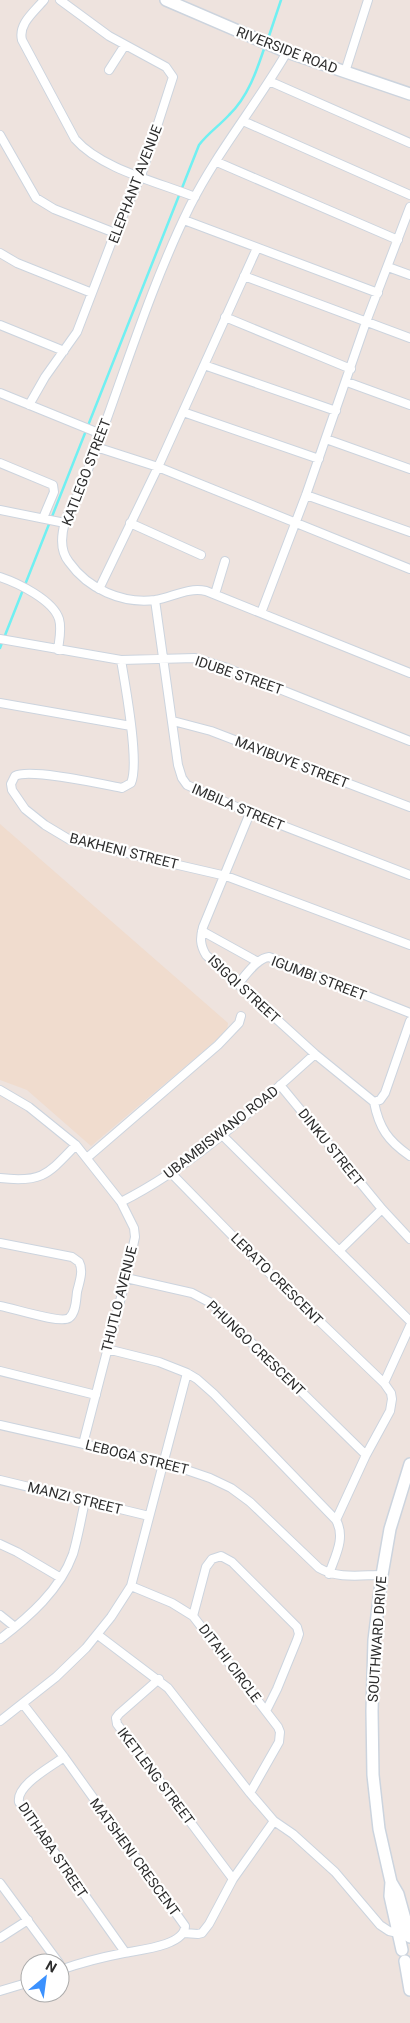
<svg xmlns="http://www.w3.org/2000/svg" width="410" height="2023" font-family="Roboto,sans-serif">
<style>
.education{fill:#f0dcce}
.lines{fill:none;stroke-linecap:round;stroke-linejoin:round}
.stream{stroke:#70f0f2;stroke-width:2.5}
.street-casing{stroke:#ccd4de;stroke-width:10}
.secondary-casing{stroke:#ccd4de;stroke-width:14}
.street{stroke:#fff;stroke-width:8}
.secondary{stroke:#fff;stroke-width:11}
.labels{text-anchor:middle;stroke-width:4.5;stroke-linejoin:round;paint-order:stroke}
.street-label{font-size:14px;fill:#2c2c2c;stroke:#fff}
</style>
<rect width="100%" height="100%" fill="#eee3de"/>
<!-- education -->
<path class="education" d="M0,824L228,1023L227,1031L91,1146L27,1090L0,1080Z"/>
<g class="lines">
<!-- stream -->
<path class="stream" d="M268,39L281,0
M0,648L199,145C208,133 219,126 229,115C248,97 257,70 265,46"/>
<!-- street casing -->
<g class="street-casing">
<path id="street" d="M44,0C34,12 18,24 22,40L75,139C101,169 158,182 195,197
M287,52C257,104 217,152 190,206C154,279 129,358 101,435C94,453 88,470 81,488C76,499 69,511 65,522C61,536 60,551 69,562C88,589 122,604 155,600C173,597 188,587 206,591L410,673
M109,70L125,45
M345,72L368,0
M269,81L410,143
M243,121L410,195
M0,135L36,198L54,209L115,233
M217,162L398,240
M184,220L378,293
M0,253L17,263L92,293
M388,267L410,275
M244,276L410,338
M225,317L351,369
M0,325L64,351
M204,365L336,411
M347,382L410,405
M0,393L101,434
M29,405L45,377L77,332L115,233L141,176L173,77L166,67L109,36L60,0
M183,412L319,459
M326,439L410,469
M96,447L158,467L410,569
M0,463L53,485L54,492L43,518
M306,495L410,532
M0,510L65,523
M130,523L201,555
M0,577C18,583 53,600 59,619C62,629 59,640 58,650
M99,589L158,467L257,248
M215,594L225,561
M155,600L178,765L182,778L187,785L250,813L410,875
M261,613L306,495L366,322L410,207
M0,639L121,660L195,658L224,667L410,741
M121,660C125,684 140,763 131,783L122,788C101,784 30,768 15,776L11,784L12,790L25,809L45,825L70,840L226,876L410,945
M0,703L131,726
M173,721L211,731L410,807
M250,813L203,927C200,938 200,945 206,955L315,1054L374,1102
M202,931L258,962
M238,984C245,976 257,958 269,957L410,1013
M280,1085L382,1209L410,1239
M0,1090L29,1107L76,1145L121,1202L134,1228L135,1237L126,1278L83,1444
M374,1102L380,1100L385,1093L410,1021
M374,1102C379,1128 388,1141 410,1156
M221,1134L410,1321
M88,1157L218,1045L239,1023L241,1016
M171,1173L264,1268L384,1383L391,1393L392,1399L390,1411L366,1455L336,1520
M0,1178C43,1183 48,1174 76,1145
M121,1202C194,1165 255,1108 315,1054
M0,1243L72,1257L79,1262C84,1271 79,1283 77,1292C76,1300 76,1313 69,1318C60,1324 13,1308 0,1306
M339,1251L382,1209
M126,1278L192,1293L211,1303L366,1455
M107,1349L159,1362L187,1373L197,1379L214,1394L336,1520C346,1538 335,1556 329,1574
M0,1371L96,1395
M384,1383L410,1326
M0,1425L163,1462L210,1478L231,1488L250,1502L319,1568C338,1579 360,1575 382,1575
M0,1480L149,1516
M0,1544L17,1552L61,1578
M131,1586L172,1603L193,1616L278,1727L280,1732L279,1742L250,1793
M0,1615L15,1627
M193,1616L206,1567L212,1559L221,1556L232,1562L297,1627L299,1634L297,1640L277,1689L266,1711
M98,1635L168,1688L250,1793L274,1821L233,1879L209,1924L202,1933L198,1934L184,1933
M0,1639C29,1617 60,1590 73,1554C78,1537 81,1519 85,1501
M159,1679L119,1714L116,1718L117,1724L233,1879
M23,1704L64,1757L185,1926C185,1946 138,1950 124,1953C103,1957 80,1963 60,1970
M0,1721L56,1677L86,1648L111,1617L131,1586L187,1373
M64,1757C51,1767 16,1785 19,1802L125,1952
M274,1821L293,1834L335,1872L380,1925L389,1931L398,1933
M0,1883L59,1963
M0,1938L28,1920
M0,1991L30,1982"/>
</g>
<!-- secondary casing -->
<g class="secondary-casing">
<path id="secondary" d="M166,0L287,52L410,94
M410,1464L390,1529L382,1575L374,1640L372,1711L373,1775L379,1829L391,1882L398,1894L410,1937
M391,1882L390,1896L402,1950
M405,1961L410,1990"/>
</g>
<!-- street -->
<use href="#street" class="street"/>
<!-- secondary -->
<use href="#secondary" class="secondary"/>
</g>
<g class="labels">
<!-- street labels -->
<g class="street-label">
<text transform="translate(287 50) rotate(21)" y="5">RIVERSIDE ROAD</text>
<text transform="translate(135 184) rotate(-69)" y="5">ELEPHANT AVENUE</text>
<text transform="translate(86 472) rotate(-69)" y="5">KATLEGO STREET</text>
<text transform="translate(239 675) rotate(19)" y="5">IDUBE STREET</text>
<text transform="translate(292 762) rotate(21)" y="5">MAYIBUYE STREET</text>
<text transform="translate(238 807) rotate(23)" y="5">IMBILA STREET</text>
<text transform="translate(124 851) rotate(14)" y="5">BAKHENI STREET</text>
<text transform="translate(319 978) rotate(21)" y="5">IGUMBI STREET</text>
<text transform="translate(244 989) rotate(43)" y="5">ISIGQI STREET</text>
<text transform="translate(221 1132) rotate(-38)" y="5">UBAMBISWANO ROAD</text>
<text transform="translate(331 1147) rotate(51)" y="5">DINKU STREET</text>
<text transform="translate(277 1279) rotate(45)" y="5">LERATO CRESCENT</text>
<text transform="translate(119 1299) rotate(-76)" y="5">THUTLO AVENUE</text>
<text transform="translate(256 1348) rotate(44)" y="5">PHUNGO CRESCENT</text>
<text transform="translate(137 1457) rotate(14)" y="5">LEBOGA STREET</text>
<text transform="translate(75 1498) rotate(14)" y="5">MANZI STREET</text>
<text transform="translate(377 1639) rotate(-86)" y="5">SOUTHWARD DRIVE</text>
<text transform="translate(230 1663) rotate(53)" y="5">DITAHI CIRCLE</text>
<text transform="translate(156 1776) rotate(53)" y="5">IKETLENG STREET</text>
<text transform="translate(53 1850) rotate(56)" y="5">DITHABA STREET</text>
<text transform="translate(135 1857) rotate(54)" y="5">MATSHENI CRESCENT</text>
</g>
</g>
<!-- north arrow -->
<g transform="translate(45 1978) rotate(29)"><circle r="24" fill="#ffffff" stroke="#ababab"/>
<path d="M0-4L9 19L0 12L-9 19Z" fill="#3b91fe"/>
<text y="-8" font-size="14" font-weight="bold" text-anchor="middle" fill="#2c2c2c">N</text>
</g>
</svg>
